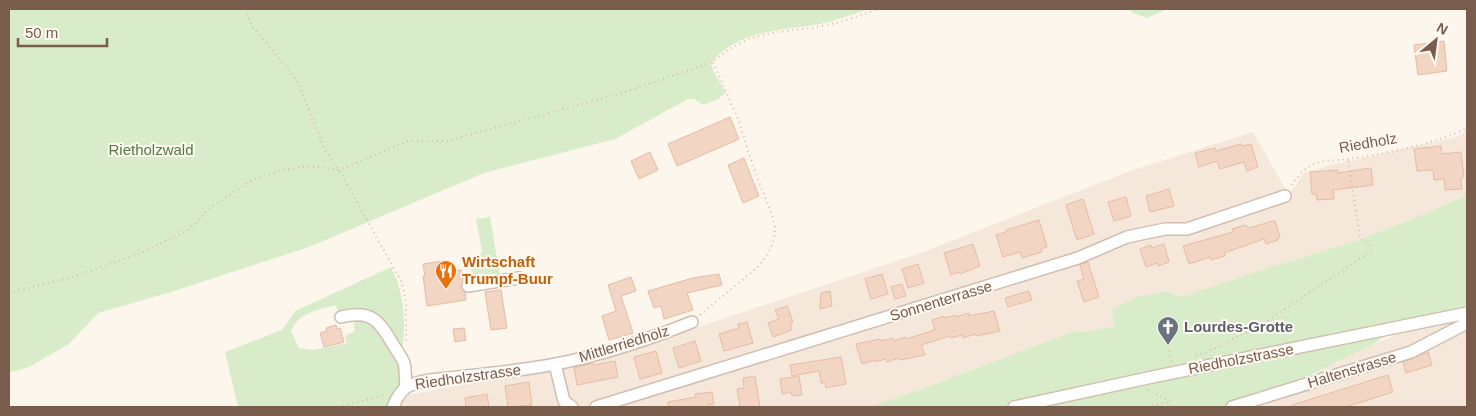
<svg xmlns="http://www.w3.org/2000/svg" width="1476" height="416" font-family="Arial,sans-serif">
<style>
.residential{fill:#f5e8da}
.green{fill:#d8ecc9}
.building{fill:#f3d5c3;stroke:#e6bba3}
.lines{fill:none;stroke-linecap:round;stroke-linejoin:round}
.minor-casing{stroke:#d1beb0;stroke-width:14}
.path{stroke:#d9b8a5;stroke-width:2;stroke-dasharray:1 4;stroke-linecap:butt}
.minor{stroke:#fff;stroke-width:11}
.labels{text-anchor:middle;stroke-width:4;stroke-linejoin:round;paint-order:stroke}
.street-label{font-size:15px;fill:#7a5c4d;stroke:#fffaf3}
.park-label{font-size:15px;fill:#537a41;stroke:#fffaf3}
.food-label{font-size:15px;font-weight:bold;fill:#c56008;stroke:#fffaf3;text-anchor:start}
.worship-label{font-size:15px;font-weight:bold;fill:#5b616d;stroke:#fffaf3;text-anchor:start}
</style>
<rect width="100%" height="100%" fill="#fdf6ec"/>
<!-- residential -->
<path class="residential" d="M1467,131V189L1464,196L1430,212L1359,240L1277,265L1208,290L1182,297L1166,291L1114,326L1086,332L1074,331L922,389L868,407H401L404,396L623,352L923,252L1130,171L1253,132L1289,195L1304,173L1327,166L1453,138Z
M1467,306V407H1229L1283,389L1374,344Z"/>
<!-- green -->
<path class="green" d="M9,9H870C856,13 843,18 829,22C787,32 742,26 711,63L714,72L726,93L716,100L703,105L694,99H688L615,139L484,173L309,247L171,292L98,313L69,344L29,367L9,373Z
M1130,9H1167L1147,18L1131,12Z
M1467,189V310L1404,322L1374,344L1282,389L1229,407H868L922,389L1074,331L1086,332L1114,326L1112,309L1137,297L1166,291L1182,297L1277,265L1359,240L1430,212L1464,196Z
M490,217L500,275L483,277L482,273L473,275L471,269L482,251L476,219Z
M391,267C405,295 406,322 402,353L380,321L338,313L336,305C318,310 299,312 291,331L299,348L313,350L347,343L345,336L355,331L354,323L355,320H369C382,336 407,360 400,382C397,390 392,399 388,407H238L225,352L282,330L295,311Z"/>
<!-- building -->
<path class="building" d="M1444,41L1447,71L1418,75L1414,45Z
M730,117L739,139L677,166L668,144Z
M1241,144L1242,146L1251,144L1258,167L1247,171L1244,162L1220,169L1217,161L1199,167L1195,153L1215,148L1216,151Z
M1441,146L1442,154L1461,152L1464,177L1461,178L1462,189L1445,190L1444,179L1434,180L1433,170L1417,171L1414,149Z
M650,152L658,170L639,179L631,161Z
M744,158L759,196L743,203L728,165Z
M1371,168L1373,185L1333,190L1334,199L1317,200L1316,194H1312L1310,172L1338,170V173Z
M1169,189L1174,206L1150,212L1146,196Z
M1126,197L1131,216L1114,221L1108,202Z
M1083,199L1094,234L1077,240L1066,205Z
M1039,220L1047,247L1041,249L1042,252L1022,258L1020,252L1003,257L996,235L1006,232V230Z
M1273,221H1275L1280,237L1277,238L1278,240L1266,244L1264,239L1224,253L1225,256L1211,260L1210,257L1189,264L1183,246L1233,232L1232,229L1246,225L1249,228Z
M973,244L980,266L960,274L959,272L951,275L944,253Z
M1164,244L1169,262L1158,266L1157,263L1146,267L1140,249L1151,245L1152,248Z
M443,261L445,272L461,270L463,281L461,287L465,293L466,300L427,306L423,276H425L423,264Z
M1088,262L1099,297L1084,302L1077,281L1084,279L1080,265Z
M918,264L924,283L908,288L902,269Z
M719,274L722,285L687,293L693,310L664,319L661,306L654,308L648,291L693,278Z
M882,274L888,294L871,299L865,279Z
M631,277L636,291L621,296L633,333L609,340L602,316L616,311L608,285Z
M902,284L906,296L895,299L891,287Z
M501,290L507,328L491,330L485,292Z
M830,291L832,306L820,309L821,293Z
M1029,291L1032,300L1008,307L1005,298Z
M787,306L793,322L790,323L792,330L773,337L768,323L779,319L775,310Z
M994,311L1000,331L976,336L975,334L963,338L962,335L951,338L950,336L921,345L925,355L900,360L899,358L887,362L886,359L875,362V360L862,364L856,344L880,339L881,341L893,338L894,341L905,337L906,339L935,330L932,320L944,316V318L955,315L956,317L969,313V316Z
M747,322L753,343L724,351L719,334L739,328L738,324Z
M336,325L337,329L340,328L344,342L324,347L320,333L327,331L326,328Z
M464,328L466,340L455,342L453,329Z
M695,341L701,361L679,368L673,348Z
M656,351L662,373L640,379L634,357Z
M1428,352L1432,365L1406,373L1403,362Z
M841,357L846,384L826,388L825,383H821L819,371L792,376L790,365Z
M615,361L618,377L577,385L574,368L593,363V365Z
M1388,375L1393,392L1346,407H1293L1292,405Z
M755,376L760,407H740L737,389L744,388L743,378Z
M799,376L802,395L792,396L791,392L782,394L780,379Z
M529,382L532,405L508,407L505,386Z
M712,392L714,404L707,405L708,407H668V402L696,397L695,394Z
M487,394L489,407H466L465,398Z"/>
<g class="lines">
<!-- minor casing -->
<g class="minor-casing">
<path id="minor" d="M468,286L519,278
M341,317C372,309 379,321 394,346C397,351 402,358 404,363C406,370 405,380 406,387
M555,364L564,401L572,407
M393,407C401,386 409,384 430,380C464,376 498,373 532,368C588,360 640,343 692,322
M596,407L1078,258L1127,237L1165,229H1187L1285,196
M1014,407L1157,376L1467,313
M1232,407L1411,352L1467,323"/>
</g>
<!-- path -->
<path class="path" d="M245,9L251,25L297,80L325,150L339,170L402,283L406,302V342
M1292,185C1296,179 1301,172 1307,168C1318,159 1334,161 1348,159C1383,154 1436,144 1467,128
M9,293L75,276L141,253L190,229L210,208L250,181L282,170L310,166L339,170L408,141H447L622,93L713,62C750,29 777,34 822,26C841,22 859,16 878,9
M700,315L758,267L768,254L774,240L775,227L772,215L753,166L738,119L713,62
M1168,346L1172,362
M1196,356L1220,346L1267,321L1370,252L1371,249L1370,245L1360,238L1348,159
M1147,390L1171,401L1148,407
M338,407L386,395"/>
<!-- minor -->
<use href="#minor" class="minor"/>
</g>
<!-- icons -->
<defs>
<g id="restaurant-pin" transform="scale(1.125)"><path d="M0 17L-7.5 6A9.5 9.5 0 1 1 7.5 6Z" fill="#e8710a" stroke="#fffaf3"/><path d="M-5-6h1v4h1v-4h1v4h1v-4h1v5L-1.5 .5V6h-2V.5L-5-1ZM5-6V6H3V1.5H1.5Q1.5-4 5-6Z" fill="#fff"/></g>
<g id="church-pin" transform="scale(1.125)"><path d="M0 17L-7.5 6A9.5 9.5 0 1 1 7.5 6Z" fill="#6b7280" stroke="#fffaf3"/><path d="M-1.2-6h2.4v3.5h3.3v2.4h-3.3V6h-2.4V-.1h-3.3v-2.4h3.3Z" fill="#fff"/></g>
</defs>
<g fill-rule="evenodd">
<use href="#restaurant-pin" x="446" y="271"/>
<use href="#church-pin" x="1168" y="327"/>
</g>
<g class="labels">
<!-- street labels -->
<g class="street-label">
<text transform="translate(1368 143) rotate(-10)" y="5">Riedholz</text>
<text transform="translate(941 301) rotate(-17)" y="5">Sonnenterrasse</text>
<text transform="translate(624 344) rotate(-17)" y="5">Mittlerriedholz</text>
<text transform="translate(1241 359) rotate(-11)" y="5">Riedholzstrasse</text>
<text transform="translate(1352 370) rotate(-17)" y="5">Haltenstrasse</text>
<text transform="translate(468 377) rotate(-8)" y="5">Riedholzstrasse</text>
</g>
<!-- park labels -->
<g class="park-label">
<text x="151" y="155">Rietholzwald</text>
</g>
<!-- food labels -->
<g class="food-label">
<text x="462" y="267">Wirtschaft<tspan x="462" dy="17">Trumpf-Buur</tspan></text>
</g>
<!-- worship labels -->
<g class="worship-label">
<text x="1184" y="332">Lourdes-Grotte</text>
</g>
</g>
<!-- border -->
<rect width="1476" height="416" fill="none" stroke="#7a5c4d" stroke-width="20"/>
<!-- north arrow -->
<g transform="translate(1436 40) rotate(29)" stroke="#fffaf3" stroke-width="4" paint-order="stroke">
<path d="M0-4L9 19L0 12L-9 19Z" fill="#7a5c4d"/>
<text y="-8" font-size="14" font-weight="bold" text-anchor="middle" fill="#7a5c4d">N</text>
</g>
<!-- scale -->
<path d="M18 38v8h89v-8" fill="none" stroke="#7a5c4d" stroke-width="2.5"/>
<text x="25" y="38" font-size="15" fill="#7a5c4d" stroke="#fffaf3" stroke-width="4" paint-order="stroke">50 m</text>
</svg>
